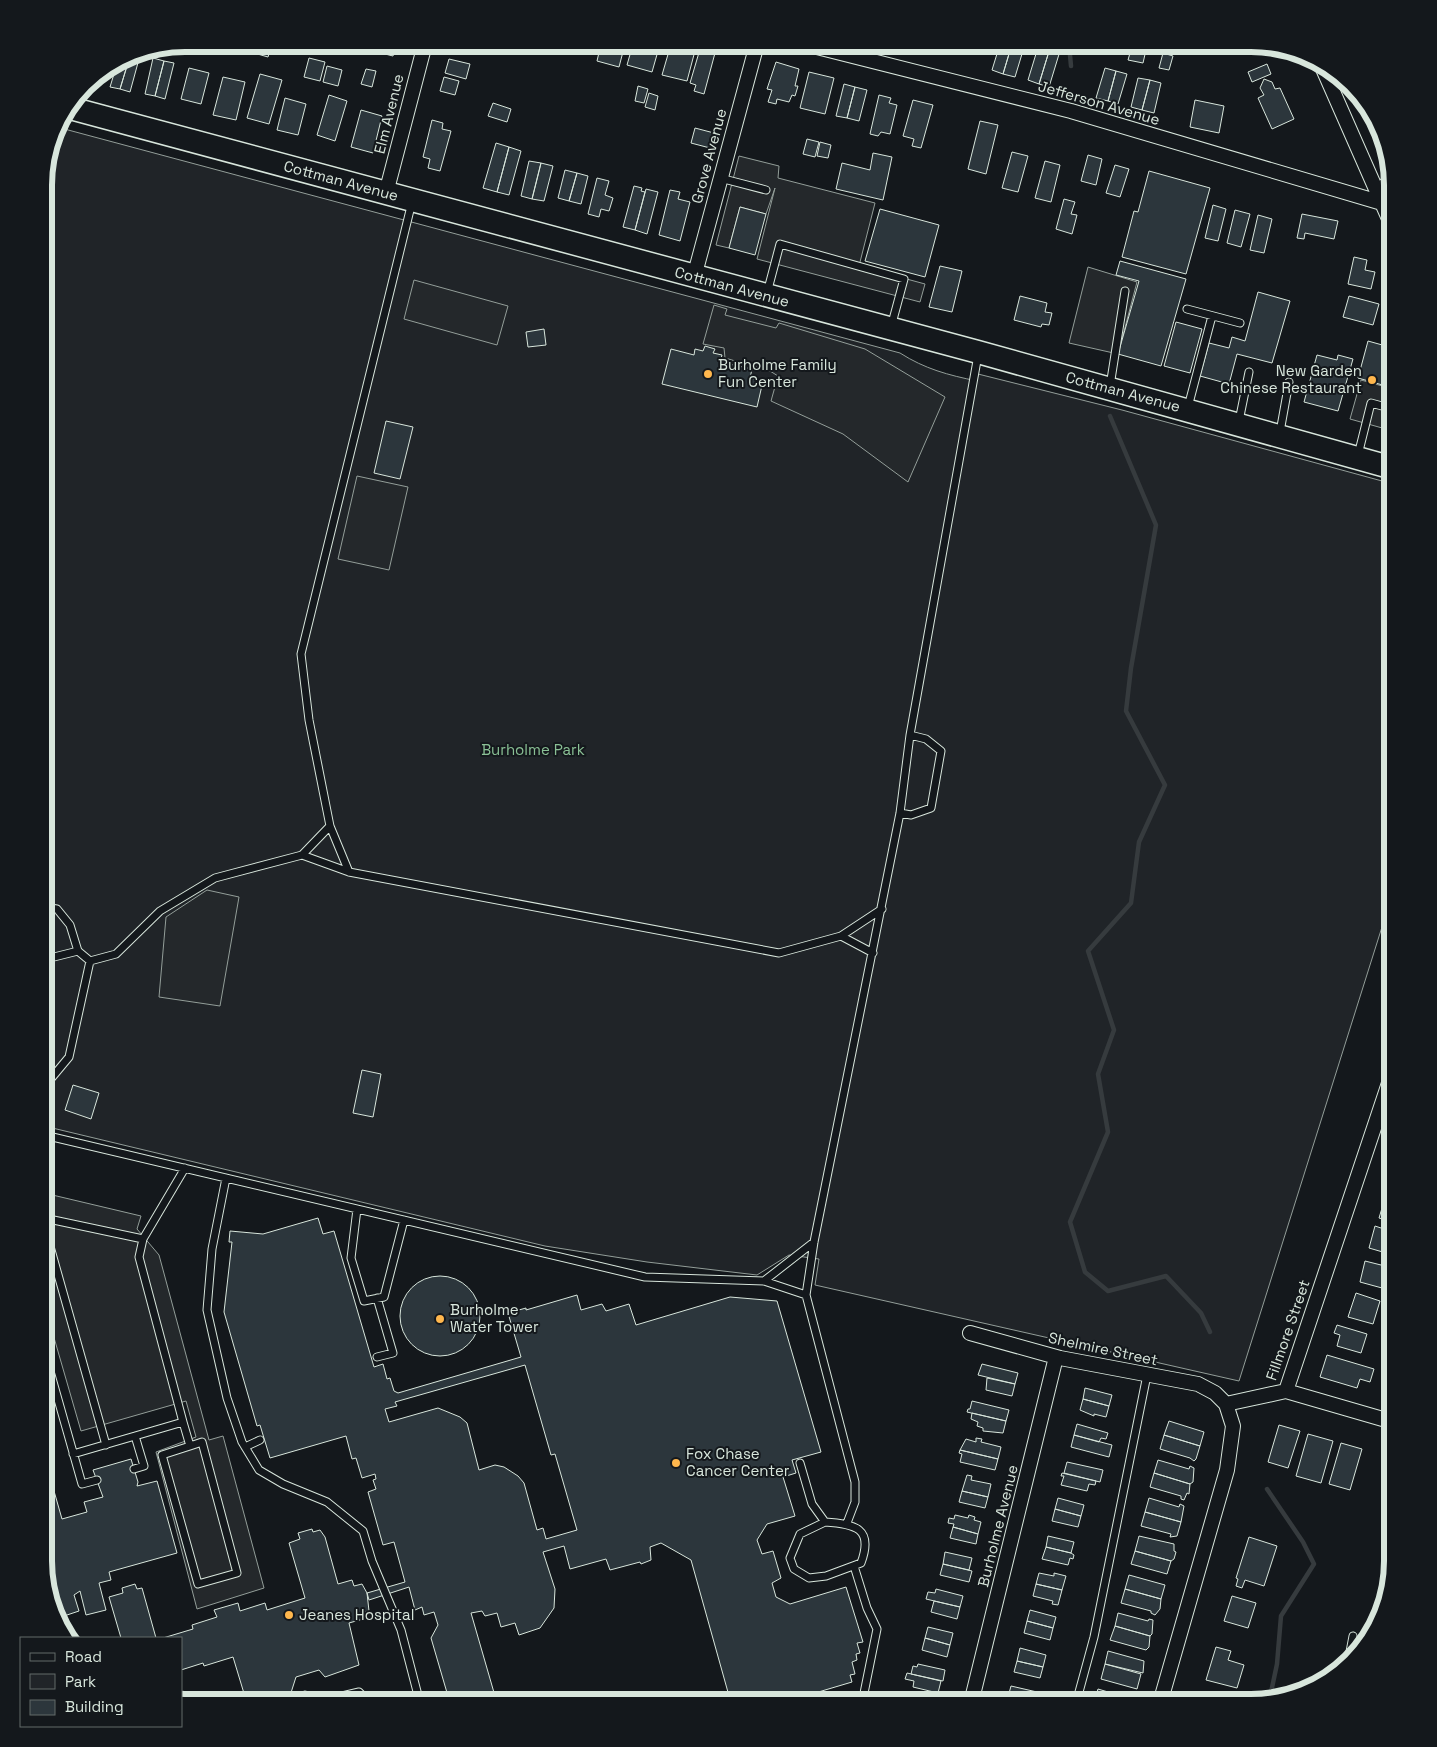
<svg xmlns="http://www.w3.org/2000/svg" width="1437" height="1747" font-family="'Space Grotesk',sans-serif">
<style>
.green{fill:#202428;stroke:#939e99}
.parking{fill:#24282b;stroke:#939e99}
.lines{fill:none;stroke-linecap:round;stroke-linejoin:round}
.stream{stroke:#363b3e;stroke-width:4.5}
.building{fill:#2c363c;stroke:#d8e6dc;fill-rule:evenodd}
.service-casing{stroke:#d8e6dc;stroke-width:9}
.minor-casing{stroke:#d8e6dc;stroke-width:16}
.primary-casing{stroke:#d8e6dc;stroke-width:25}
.service{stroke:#14181c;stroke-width:7}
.minor{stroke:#14181c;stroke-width:14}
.primary{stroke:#14181c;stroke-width:22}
.poi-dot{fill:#ffb74d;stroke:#14181c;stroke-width:2}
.labels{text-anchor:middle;stroke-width:4;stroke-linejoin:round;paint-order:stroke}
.street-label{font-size:15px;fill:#d8e6dc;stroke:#14181c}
.poi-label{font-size:15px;fill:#d8e6dc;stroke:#14181c;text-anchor:start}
.park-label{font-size:15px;fill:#8ac095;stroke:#14181c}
.rim{fill:none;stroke:#d8e6dc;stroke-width:6}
</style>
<rect width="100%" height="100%" fill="#14181c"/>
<!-- green -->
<path class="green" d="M57,127L900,353C925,369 948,375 977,381L978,374L1122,410L1393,484V892L1239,1381L815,1285L819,1259L789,1255L757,1275L647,1262L545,1246L44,1126V176Z"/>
<!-- parking -->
<path class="parking" d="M739,156L779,166L778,178L875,203L859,266L925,284L920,302L757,259L775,188L766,214L740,207L729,248L716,245Z
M1088,267L1137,282L1118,354L1069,343Z
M414,280L508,306L497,345L404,319Z
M714,305L727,309L725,315L776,328L779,323L865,349L945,397L908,482L843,434L771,401L778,376L770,371L725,358L724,348L703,344Z
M1361,380L1393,389V431L1350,419Z
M357,476L408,487L389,570L338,559Z
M207,890L239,897L220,1006L159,997L166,917Z
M44,1193L141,1216L137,1229L159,1255L209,1440L223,1436L264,1588L197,1609L156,1452L196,1437L186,1401L81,1431L44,1303Z"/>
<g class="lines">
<!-- stream -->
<path class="stream" d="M1069,44L1071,66
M1110,416L1156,525L1131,668L1126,711L1165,785L1139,842L1131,903L1088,951L1114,1030L1098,1074L1108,1132L1070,1222L1085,1272L1108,1291L1166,1276L1201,1313L1210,1332
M1267,1489L1303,1542L1314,1564L1281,1616L1277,1664L1270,1697"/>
</g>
<!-- building -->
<path class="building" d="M257,44H272L268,57L254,53Z
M366,44H396L393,56L369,50L370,48L365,47Z
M601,44H625L619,67L597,61Z
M633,44H660L652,72L627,65Z
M671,44L696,47L687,81L662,75Z
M928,44H941L939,50L928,47Z
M941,44H952L950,53L939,50Z
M1000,44H1012L1003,74L992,70Z
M1012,44H1025L1015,77L1003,74Z
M1039,44L1050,48L1039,84L1028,80Z
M1084,44H1095L1092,53L1082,50Z
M1104,44H1112L1109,54L1102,52Z
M1132,46L1146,50L1143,63L1128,60Z
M1050,48L1060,51L1049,87L1039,84Z
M700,49L715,53L704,94L694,91L696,85L690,83Z
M1163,53L1173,56L1169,70L1159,68Z
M130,56L120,89L110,87L117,64Z
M130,56L139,59L130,92L120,89Z
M153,58L164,61L155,96L145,94Z
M309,58L325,62L320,81L304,77Z
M449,59L470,64L466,79L445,73Z
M164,61L174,63L165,99L155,96Z
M776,62L799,69L795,86H798L795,96L792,95L789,102L777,99L776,104L768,102L772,90L767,89Z
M1267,64L1271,74L1252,82L1248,72Z
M327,66L342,70L338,86L323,82Z
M189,68L209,73L201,104L181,99Z
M1105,68L1116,71L1108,101L1096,98Z
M366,69L376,71L372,87L361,84Z
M1116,71L1127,74L1118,104L1108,101Z
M809,72L834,78L825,114L800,108Z
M260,74L282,80L269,124L247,118Z
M223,77L245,82L236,120L213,115Z
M444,77L459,81L455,95L440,91Z
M1138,78L1150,80L1142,110L1131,107Z
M1264,79L1272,82L1275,89L1280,88L1294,119L1272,129L1258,98L1264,95L1260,88Z
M1150,80L1161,83L1154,113L1142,110Z
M844,84L855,87L847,118L836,116Z
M638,86L648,89L644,103L635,101Z
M855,87L867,90L859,121L847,118Z
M649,93L658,96L655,110L645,107Z
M329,95L347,101L335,141L317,135Z
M879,95L891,98L889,103L897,105L890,134L881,132L878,136L870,134Z
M285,98L306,104L298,135L277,130Z
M913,100L933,105L921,148L912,146L914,139L903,136Z
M1195,100L1224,106L1219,133L1190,127Z
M493,103L511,109L507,122L488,116Z
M361,110L382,116L373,153L351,147Z
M432,120L443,123L442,129L451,131L440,171L428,168L430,159L423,157Z
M980,121L998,125L986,174L968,169Z
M695,128L714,133L710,148L691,143Z
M807,139L819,142L815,157L803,154Z
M820,142L831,145L828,158L817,156Z
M496,143L509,147L497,192L483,188Z
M509,147L521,151L509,195L497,192Z
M1012,152L1028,156L1018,192L1002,188Z
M873,153L892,157L883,200L836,189L842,163L870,170Z
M1088,155L1102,159L1096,185L1081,181Z
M529,161L541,163L532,199L521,196Z
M1045,161L1060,165L1051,202L1035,198Z
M541,163L553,166L544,201L532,199Z
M1115,165L1129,169L1120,197L1106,193Z
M565,170L577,173L569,201L558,198Z
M1149,171L1210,188L1186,274L1122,257L1134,211L1138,212Z
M577,173L588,176L581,204L569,201Z
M597,178L609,181L605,195L613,198L609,211L601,209L599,217L588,214Z
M634,186L642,188L641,191L645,192L635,230L623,227Z
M646,189L658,192L647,234L635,230Z
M670,190L680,192L678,199L690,202L680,241L659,235Z
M1064,199L1075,202L1071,214L1077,215L1072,234L1056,229Z
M1213,205L1226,209L1218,241L1205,238Z
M740,207L766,214L755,255L729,248Z
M880,209L939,225L925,277L865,261Z
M1235,210L1250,214L1241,247L1227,243Z
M1302,214L1338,221L1334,239L1305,233L1304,239L1297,238Z
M1258,215L1272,219L1264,253L1250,250Z
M1354,257L1367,260L1365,270L1375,272L1371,289L1348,284Z
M1120,261L1186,279L1161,366L1118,354L1139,281L1116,275Z
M940,266L962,271L952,312L929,307Z
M1258,292L1290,301L1272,363L1237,354L1229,384L1200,376L1209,343L1229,348L1232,337L1245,341Z
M1020,296L1047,303L1045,312L1052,313L1049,325L1042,324L1041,327L1014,320Z
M1349,296L1379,304L1373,325L1343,317Z
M1176,322L1202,329L1190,373L1164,366Z
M544,329L546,345L528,347L526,332Z
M1368,341L1393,348V388L1358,378Z
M705,346L715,349L713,353L722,355L720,362L752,369L750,378L763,381L757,407L662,384L671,349L694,355L695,349L703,351Z
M1317,355L1337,360L1338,355L1353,359L1338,411L1304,402Z
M386,421L413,427L400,479L374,473Z
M44,981L51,983L44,1005Z
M362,1070L381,1074L373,1117L353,1113Z
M73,1085L99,1093L91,1119L65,1110Z
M1393,1165V1184L1388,1182Z
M1386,1195L1393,1197V1222L1379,1218Z
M318,1218L323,1234L334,1231L374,1367L383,1364L387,1379L390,1378L394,1391L398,1393L521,1357L508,1313L526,1308V1310L577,1295L581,1310L602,1304L606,1311L629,1304L636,1325L730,1297L777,1301L821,1452L792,1460L796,1473L783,1477L795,1516L767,1524L757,1540L762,1554L773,1551L781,1578L772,1583L776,1597L790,1604L846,1587L863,1642L857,1643L860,1653L856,1654L857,1660L852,1662L855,1674L850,1675L852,1682L815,1693L818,1703H731L691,1560L661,1543L650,1547L651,1560L641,1564L640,1562L610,1570L606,1559L570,1569L564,1546L543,1552L555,1589L554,1608L540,1628L519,1635L515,1623L501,1627L497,1613L485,1616L482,1611L471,1613L497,1703H450L431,1638L438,1625L434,1612L424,1615L422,1607L415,1610L409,1587L369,1600L367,1593L405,1582L394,1542L383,1545L368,1492L376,1489L373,1480L376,1479L375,1474L362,1478L356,1458L352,1459L346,1436L270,1458L260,1425L257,1426L224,1312L232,1242H229L230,1231L263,1234ZM525,1365L551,1455L555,1454L577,1530L546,1539L543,1528L537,1530L524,1483L518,1476L504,1467L495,1465L479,1470L467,1423L460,1417L438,1408L389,1422L385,1409L397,1406L395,1402Z
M1375,1226L1393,1232V1255L1369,1248Z
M1365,1261L1389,1267L1387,1275L1393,1276V1291L1360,1282Z
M400 1316a40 40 0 1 1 80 0a40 40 0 1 1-80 0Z
M1356,1293L1380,1301L1373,1324L1348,1317Z
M1337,1325L1367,1334L1361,1353L1337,1346L1340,1335L1334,1333Z
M1327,1355L1374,1369L1370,1382L1360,1379L1357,1388L1320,1377Z
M982,1364L1018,1373L1015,1384L978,1375Z
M987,1378L1015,1384L1012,1396L986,1390Z
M1085,1388L1112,1395L1109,1406L1083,1399Z
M1083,1399L1109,1406L1106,1417L1094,1414V1416L1080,1410Z
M972,1401L1009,1410L1006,1421L967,1412L968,1409H970Z
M972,1413L1006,1421L1003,1433L983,1431V1428L977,1426L978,1422L971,1419Z
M1169,1421L1204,1432L1200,1446L1164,1435Z
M1077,1424L1108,1433L1106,1439L1101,1438L1099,1442L1074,1435Z
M1279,1425L1300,1431L1288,1468L1268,1462Z
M1308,1434L1333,1441L1321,1483L1296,1476Z
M1074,1435L1112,1445L1109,1457L1071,1447Z
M1164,1435L1200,1446L1196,1459L1194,1461L1190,1458L1160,1449Z
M976,1438L982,1439L981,1442L1001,1447L998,1459L960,1450L966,1439L976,1442Z
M1341,1443L1362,1449L1350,1490L1329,1484Z
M960,1450L998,1459L995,1470L960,1462L962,1454L959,1453Z
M44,1456L62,1519L87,1512L84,1502L103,1497L93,1470L131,1459L138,1482L137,1486L157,1481L177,1553L109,1572L111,1580L99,1583L106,1610L86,1615L80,1591L74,1595L79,1611L61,1617L44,1561Z
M1158,1460L1189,1469L1190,1466L1194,1468L1193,1482L1190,1484L1154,1473Z
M1067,1462L1103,1470L1100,1482L1064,1473Z
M1062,1473L1096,1481L1095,1485L1089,1484L1087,1491L1061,1485L1064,1476H1061Z
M1154,1473L1190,1484L1189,1494L1187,1493L1184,1500L1181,1499V1496L1150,1487Z
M967,1475L972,1476L971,1480L991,1484L988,1497L962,1491Z
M962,1491L988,1497L985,1508L959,1502Z
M1058,1498L1084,1505L1081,1516L1055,1509Z
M1149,1498L1179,1507L1180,1504L1184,1506L1181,1522L1145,1512Z
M1393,1505V1518L1389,1517Z
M1055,1509L1081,1516L1078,1527L1052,1521Z
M1145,1512L1181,1522L1177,1536L1170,1537L1171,1534L1141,1526Z
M955,1515L968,1518L969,1515L975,1517L974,1520L981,1522L978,1534L953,1527L954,1524L948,1523L949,1518L954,1519Z
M953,1527L978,1534L976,1544L950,1538Z
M312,1529L313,1532L320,1530L325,1537L338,1584L352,1580L354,1586L362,1584L367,1593L369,1611L362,1613L363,1619L349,1623L359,1665L325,1677L319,1670L296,1677L289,1699L298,1703H264L267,1694L246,1700L233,1657L204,1666L203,1663L181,1670V1638H163L193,1629L192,1625L217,1617L214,1610L238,1603L240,1611L265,1603L267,1610L305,1598L289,1543L300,1539L298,1533Z
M1048,1536L1074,1542L1071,1553L1046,1547Z
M1139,1536L1174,1544V1551L1176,1552L1174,1559L1171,1561L1135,1551Z
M1249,1537L1277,1546L1264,1586L1245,1580L1242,1588L1236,1586L1238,1579L1236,1578Z
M1046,1547L1071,1553L1074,1555L1073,1559L1070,1558L1068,1565L1042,1559Z
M1135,1551L1171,1561L1167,1574L1131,1564Z
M945,1552L972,1558L969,1570L943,1564Z
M943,1564L972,1571L969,1582L940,1575Z
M1387,1565L1392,1566L1387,1588L1381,1586Z
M1039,1573L1054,1576V1573L1066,1576L1062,1590L1036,1584Z
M1129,1575L1165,1585L1161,1599L1125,1589Z
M135,1584L137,1589L142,1588L156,1638H121L109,1597L123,1593L122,1588Z
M1036,1584L1062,1590L1058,1605L1052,1604L1053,1601L1033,1596Z
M936,1589L963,1596L960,1607L926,1599L928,1592L935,1593Z
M1125,1589L1161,1599L1160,1609L1155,1615L1151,1613V1611L1121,1603Z
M1232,1596L1256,1603L1248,1628L1224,1621Z
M1378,1600L1384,1602L1378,1624L1371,1622Z
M934,1601L960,1607L957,1619L931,1612Z
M1030,1610L1056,1617L1053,1628L1027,1621Z
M1118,1613L1148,1621L1149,1619L1153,1620L1152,1634L1150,1636L1115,1626Z
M1027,1621L1053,1628L1050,1640L1024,1633Z
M1115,1626L1150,1636L1149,1647L1146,1650L1110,1640Z
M928,1627L953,1633L950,1645L925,1638Z
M925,1638L950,1645L947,1657L922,1650Z
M1216,1647L1231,1651L1228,1660L1244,1665L1237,1688L1206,1680Z
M1020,1648L1046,1655L1043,1667L1017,1661Z
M1108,1651L1144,1661L1143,1673L1105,1664Z
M1017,1661L1043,1667L1040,1678L1014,1672Z
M918,1664L945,1670L943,1681L911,1674L913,1666L917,1667Z
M1105,1664L1141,1674L1137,1689L1101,1679Z
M907,1673L941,1681L938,1693L913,1687L914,1681L905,1679Z
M1011,1686L1037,1692L1034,1703L1008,1697Z
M1098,1689L1128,1698L1129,1695L1134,1697L1132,1703H1094Z
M1008,1697L1031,1703H1007Z"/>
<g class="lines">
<!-- service casing -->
<g class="service-casing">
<path id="service" d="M720,178L766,190
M1376,189L1390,176
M767,293L780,244L904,279L891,327
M1187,309L1240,323
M1110,386L1125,291
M1188,407L1212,316
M1239,421L1249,372
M1280,432L1289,382
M1358,455L1371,403L1393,409
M900,813L911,815L931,808L941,751L926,739L910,735
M302,855L330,826
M349,872L330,826L309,720L301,654L412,202
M841,936L882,909
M44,957L50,958L78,951
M90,961L116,954L160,911L215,878L302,855L349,872L779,953L841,936L873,953
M44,1081H49L69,1057L90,961L78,951L70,925L57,909L44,907
M44,1135L645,1277L764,1281L806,1295
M226,1178L212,1249L207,1310L227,1398L242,1442L259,1470L283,1484L327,1502L363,1531L372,1561L401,1630L420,1703
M357,1209L351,1258L364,1301L384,1297L404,1220
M44,1218L143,1239L139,1257L183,1422L135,1436
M44,1225L106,1445
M143,1239L185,1168
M764,1281L814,1242
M44,1350L82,1484L97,1480
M377,1357L393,1353L377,1298
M183,1422L190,1446L202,1442L237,1573L198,1584L162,1455L190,1446
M245,1447L260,1440
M73,1454L135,1436L144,1466L134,1469
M800,1463L812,1504L825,1522
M825,1522C855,1524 874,1528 861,1563L826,1576L809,1578L794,1569L790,1558L800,1534Z
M847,1523L855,1502V1482L806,1295L814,1242L900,813L910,735L978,355
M854,1566L867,1608L877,1629L862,1703
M1349,1657L1353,1636
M305,1695L325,1700L359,1692L370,1703
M1076,1703L1094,1637L1147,1375"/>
</g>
<!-- minor casing -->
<g class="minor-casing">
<path id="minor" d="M805,44L1071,111L1382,203
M1320,62L1393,228
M386,193L425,44
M694,277L757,44
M970,1333L1060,1358L1198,1384L1215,1393L1226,1404
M1286,1391L1393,1422
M971,1703L1056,1357
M1160,1703L1227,1470L1233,1426L1226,1404L1286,1391L1393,1071"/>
</g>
<!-- primary casing -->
<g class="primary-casing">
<path id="primary" d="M70,108L978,352L1393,468"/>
</g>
<!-- service -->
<use href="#service" class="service"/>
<!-- minor -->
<use href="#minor" class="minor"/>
<!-- primary -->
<use href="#primary" class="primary"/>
</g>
<!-- markers -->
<g class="poi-dot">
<circle cx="708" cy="374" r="5"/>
<circle cx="1372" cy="380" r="5"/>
<circle cx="440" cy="1319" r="5"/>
<circle cx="676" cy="1463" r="5"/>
<circle cx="289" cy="1615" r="5"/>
</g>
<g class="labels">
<!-- street labels -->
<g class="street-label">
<text transform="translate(1099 103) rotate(16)" y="5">Jefferson Avenue</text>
<text transform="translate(389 114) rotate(-76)" y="5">Elm Avenue</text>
<text transform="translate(709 156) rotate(-75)" y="5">Grove Avenue</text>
<text transform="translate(341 181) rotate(15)" y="5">Cottman Avenue</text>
<text transform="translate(732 287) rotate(15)" y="5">Cottman Avenue</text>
<text transform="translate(1123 392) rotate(15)" y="5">Cottman Avenue</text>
<text transform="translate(1288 1330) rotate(-71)" y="5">Fillmore Street</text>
<text transform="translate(1103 1349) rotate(12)" y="5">Shelmire Street</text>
<text transform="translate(998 1526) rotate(-76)" y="5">Burholme Avenue</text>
</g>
<!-- poi labels -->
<g class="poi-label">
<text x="718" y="370">Burholme Family<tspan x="718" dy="17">Fun Center</tspan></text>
<text x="1362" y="376" text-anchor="end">New Garden<tspan x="1362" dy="17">Chinese Restaurant</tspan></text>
<text x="450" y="1315">Burholme<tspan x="450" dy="17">Water Tower</tspan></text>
<text x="686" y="1459">Fox Chase<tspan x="686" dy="17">Cancer Center</tspan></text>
<text x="299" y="1620">Jeanes Hospital</text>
</g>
<!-- park labels -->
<g class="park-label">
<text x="533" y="755">Burholme Park</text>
</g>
</g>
<!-- crop -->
<path d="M0 0H1437V1747H0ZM185 52H1251A133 133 0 0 1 1384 185V1561A133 133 0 0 1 1251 1694H185A133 133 0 0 1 52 1561V185A133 133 0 0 1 185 52Z" fill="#14181c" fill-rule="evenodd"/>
<path class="rim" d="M185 52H1251A133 133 0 0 1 1384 185V1561A133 133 0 0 1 1251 1694H185A133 133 0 0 1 52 1561V185A133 133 0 0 1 185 52Z"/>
<!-- legend -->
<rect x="20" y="1637" width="162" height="90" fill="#14181c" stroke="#626a69"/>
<rect x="30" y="1653" width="25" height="8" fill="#14181c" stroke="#626a69"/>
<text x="65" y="1662" font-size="15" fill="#d8e6dc">Road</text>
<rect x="30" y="1674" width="25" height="15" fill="#202428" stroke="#626a69"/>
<text x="65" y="1687" font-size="15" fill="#d8e6dc">Park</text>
<rect x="30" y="1700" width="25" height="15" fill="#2c363c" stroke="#626a69"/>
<text x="65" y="1712" font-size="15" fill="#d8e6dc">Building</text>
</svg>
